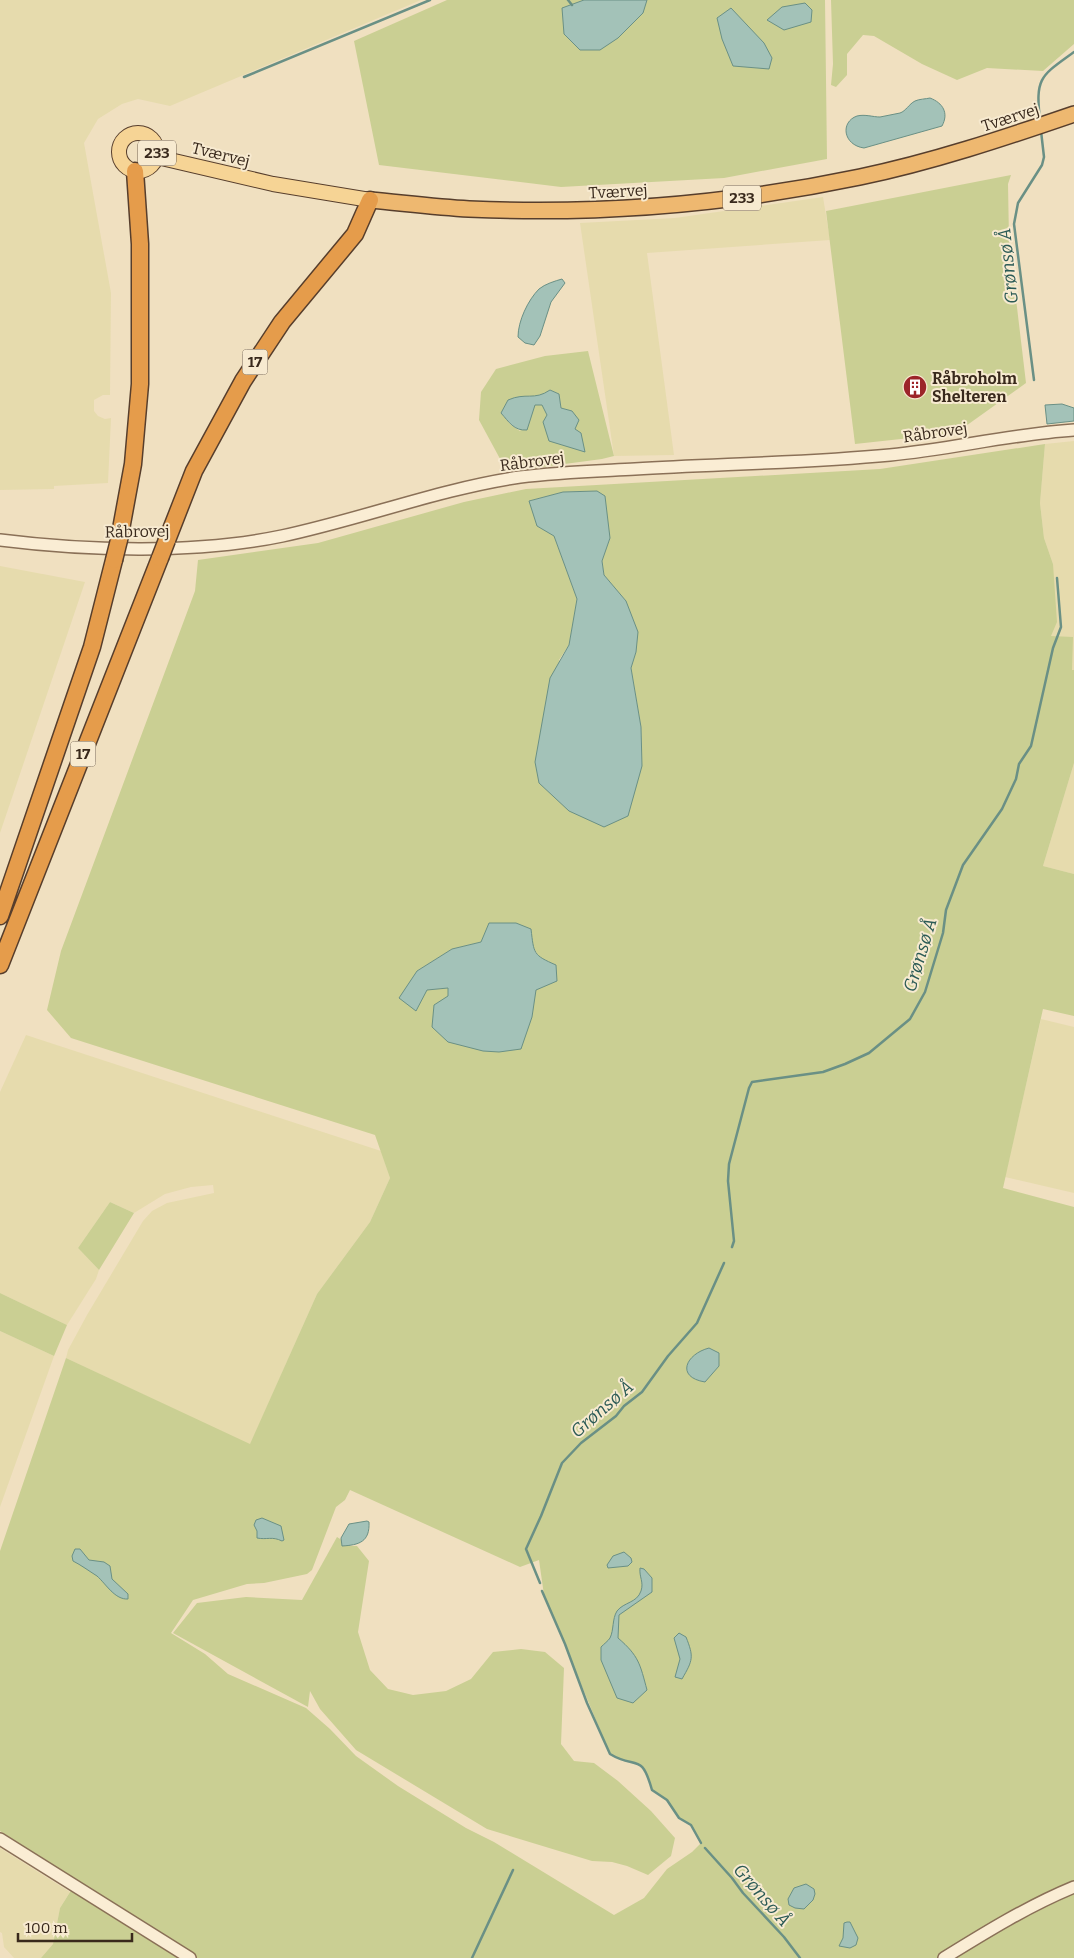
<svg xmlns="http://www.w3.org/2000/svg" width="1074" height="1958" font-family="Bitter,serif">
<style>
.farmland{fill:#e6dbad}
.green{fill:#cacf93;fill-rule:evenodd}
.water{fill:#a3c2b8;stroke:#6a9085}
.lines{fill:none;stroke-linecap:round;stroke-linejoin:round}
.stream{stroke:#6a9085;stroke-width:2.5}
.tertiary-casing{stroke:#8a7057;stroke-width:14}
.primary-casing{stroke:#573e2c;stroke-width:16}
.trunk-casing{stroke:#573e2c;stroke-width:18}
.motorway-casing{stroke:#573e2c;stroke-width:19}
.tertiary{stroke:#faedd4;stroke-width:11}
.primary{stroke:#f6d495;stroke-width:14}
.trunk{stroke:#eeb870;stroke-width:15}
.motorway{stroke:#e59c4b;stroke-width:16}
.motorway-bridge-casing{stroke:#573e2c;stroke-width:19;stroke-linecap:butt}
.motorway-bridge{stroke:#e59c4b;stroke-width:16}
.labels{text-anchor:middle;stroke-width:4;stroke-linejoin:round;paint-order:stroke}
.shield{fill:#f7ead0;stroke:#726352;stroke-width:1}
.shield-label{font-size:15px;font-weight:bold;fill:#39291c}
.street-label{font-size:16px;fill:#39291c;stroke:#f7ead0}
.poi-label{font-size:16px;font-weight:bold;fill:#39291c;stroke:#f7ead0;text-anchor:start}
.water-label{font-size:18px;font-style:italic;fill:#2b5a55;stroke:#f7ead0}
</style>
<rect width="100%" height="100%" fill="#f0e0c0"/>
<!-- farmland -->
<path class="farmland" d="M0,0H421L170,106L138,99L122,104L98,119L84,143L111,293L110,395H103L94,400V411L98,416L105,419L111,418L108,483L54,486V489L0,490Z
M823,197L830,240L647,253L674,455L614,456L580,223L675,218Z
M1074,441V670H1072L1051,636L1053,564L1044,538L1040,503L1045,444Z
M0,566L85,582L0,833Z
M1074,763V874L1043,866Z
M1041,1019L1074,1027V1193L1005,1177Z
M26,1035L381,1151L390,1178L370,1222L317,1294L250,1445L66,1358L68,1350L87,1315L143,1221L152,1211L167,1203L214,1193L213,1185L191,1187L165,1194L134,1213L110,1202L78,1248L99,1270L96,1279L67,1325L0,1293V1092Z
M0,1331L54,1356L0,1507Z
M0,1848L70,1892L60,1908L53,1944L41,1958H14L4,1947L2,1933L0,1932Z"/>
<!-- green -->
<path class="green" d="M447,0H825L827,159L724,178L561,187L379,165L354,41Z
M831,0H1074V44L1043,71L987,68L957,80L922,64L874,36L863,35L847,54V75L836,87L831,85L833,64Z
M1011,175L1008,184L1009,240L1026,383L956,433L855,444L826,211Z
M588,351L614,456L602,459L512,471L505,468L479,420L481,392L496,369L545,356ZM550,390L559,394L561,408L572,411L575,429L543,422L547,415L543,405L535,404L520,431L511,425L501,413L508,400L525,396L540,397Z
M1045,444L1040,503L1044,538L1053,564L1057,622L1051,636L1073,637L1072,670H1074V763L1043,866L1074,874V1016L1043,1009L1003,1188L1074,1207V1958H41L53,1944L60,1908L77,1881L0,1831V1551L66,1358L250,1444L317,1294L370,1222L390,1178L375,1135L71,1038L47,1010L61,951L195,591L198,560L318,543L464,502L526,489L880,469ZM597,491L610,538L602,561L604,575L626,601L636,652L631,668L641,727L642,766L559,660L569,645L577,599L554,536L529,501L563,492ZM490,923L533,947L539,957L532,1017L449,996L448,988L427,990L400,998L417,971L452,949L481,942ZM350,1490L520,1567L539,1560L544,1595L610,1754C636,1770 641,1751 652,1790L667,1800L679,1818L691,1825L701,1843L692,1852L667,1869L644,1898L614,1915L494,1842L466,1828L398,1786L356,1756L330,1729L306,1708L228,1674L205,1654L171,1633L193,1600L247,1584L264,1583L307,1574L312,1570L336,1507L345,1500Z
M110,1202L134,1213L99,1270L78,1248Z
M0,1293L67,1325L54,1356L0,1331Z
M337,1537L351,1546H357L369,1561L358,1632L370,1670L388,1689L413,1695L446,1691L471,1679L493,1652L521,1649L545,1652L564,1668L561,1744L574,1761L594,1763L618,1781L651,1811L675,1838L671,1856L648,1875L627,1866L612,1862L592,1861L487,1829L356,1750L320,1709L310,1691L308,1707L173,1633L197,1603L246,1597L302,1600Z"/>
<!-- water -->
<path class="water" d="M584,0H647L643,13L618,38L600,50H580L564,34L562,8Z
M805,3L812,10L811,22L784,30L767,20L782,7Z
M731,8L764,43L772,58L769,69L733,66L722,39L717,18Z
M930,98C943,103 949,113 942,126L864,148C843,145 840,122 857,116C865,114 873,117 880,117C887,116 893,114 900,113C906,111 909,104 915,101C919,99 926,99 930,98Z
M562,279L565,283L551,302L540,336L534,345L525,343L518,337C518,321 528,300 539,289C545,284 555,281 562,279Z
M550,390L559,394L561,408L572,411L579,420L575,429L581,433L585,452L549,441L543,422L547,415L542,405H535L527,430C514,431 509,422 501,413L508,400C526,392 534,401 550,390Z
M1062,404L1074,408V421L1047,424L1045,405Z
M597,491L605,496L610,538L602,561L604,575L626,601L638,632L636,652L631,668L641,727L642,766L628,816L604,827L569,811L539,783L535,762L550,678L569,645L577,599L554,536L537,526L529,501L563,492Z
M489,923H516L531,929C534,954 533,955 556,965L557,981L536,990L532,1017L521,1049L499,1052L483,1051L448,1042L432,1027L434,1005L448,996V988L427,990L416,1011L399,998L417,971L452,949L481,942Z
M709,1348L719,1353V1366L705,1382C675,1377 686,1354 709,1348Z
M262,1518L281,1526L284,1540L282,1541C272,1536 267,1540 257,1538V1531L254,1525L256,1520Z
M367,1521L369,1522C370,1542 359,1545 342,1546L341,1538L349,1524Z
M75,1549H80L89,1560L104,1562L110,1566L112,1579L128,1594V1599C115,1600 106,1584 97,1576C89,1571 81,1565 73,1561L72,1556Z
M624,1552L631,1558L632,1562L628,1566L608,1568L607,1565L613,1556Z
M640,1568L644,1569L652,1578V1592L619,1615L618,1638C639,1656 640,1664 647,1690L633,1703L617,1698L601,1660V1647C604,1644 608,1641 610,1638C614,1630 612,1619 617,1611C624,1602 637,1603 641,1591C644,1582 639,1577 640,1568Z
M679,1633L686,1637C694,1657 693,1660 682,1679L675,1677L680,1659L674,1638Z
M806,1884L814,1889L815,1894L813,1900L804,1909L795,1908L789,1905L788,1899L794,1888Z
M847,1922H850L858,1938L856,1945L850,1948L839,1946L843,1938L844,1923Z"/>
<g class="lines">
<!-- stream -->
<path class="stream" d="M568,0L572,5
M244,77L430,0
M1040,120C1035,77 1041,76 1074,52
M1034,380L1014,224L1018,203L1042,165L1044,157L1041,131
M732,1247L734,1241L728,1181L729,1164L749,1088L752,1082L823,1072L845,1064L869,1053L910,1019L925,992L943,933L946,910L963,865L1002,809L1016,779L1019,764L1031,746L1053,648L1061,627L1057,578
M540,1583L526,1549L541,1516L562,1463L581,1443L616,1416L624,1406L642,1392L668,1356L697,1323L724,1263
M542,1591L565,1644L587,1703L610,1754C636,1770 641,1751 652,1790L667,1800L679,1818L691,1825L701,1843
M705,1848L732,1878L743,1893L784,1937L800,1958
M472,1958L513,1870"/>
<!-- tertiary casing -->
<g class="tertiary-casing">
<path id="tertiary" d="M0,540C87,551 196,554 282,536C362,519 439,489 520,477C558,472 597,471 635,469C720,464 806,463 890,455C952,449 1012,434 1074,430
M0,1839L190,1958
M944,1958C986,1932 1028,1906 1074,1887"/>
</g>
<!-- primary casing -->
<g class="primary-casing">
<path id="primary" d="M119 152a19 19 0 1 1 38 0a19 19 0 1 1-38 0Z
M157,157L273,184L370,200"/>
</g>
<!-- trunk casing -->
<g class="trunk-casing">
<path id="trunk" d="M370,200C403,203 436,207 469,209C600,215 731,204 860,177C932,162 1004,138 1074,114"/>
</g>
<!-- motorway casing -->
<g class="motorway-casing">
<path id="motorway" d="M119,540L133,464L140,384V244L135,171
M167,540L194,471L243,381L282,322L355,234L370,200
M0,916L92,647L114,560
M0,965L160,558"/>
</g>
<!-- tertiary -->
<use href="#tertiary" class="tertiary"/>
<!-- primary -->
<use href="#primary" class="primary"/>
<!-- trunk -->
<use href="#trunk" class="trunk"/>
<!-- motorway -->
<use href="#motorway" class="motorway"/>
<!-- motorway-bridge casing -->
<g class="motorway-bridge-casing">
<path id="motorway-bridge" d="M160,558L167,540
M114,560L119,540"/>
</g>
<!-- motorway-bridge -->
<use href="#motorway-bridge" class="motorway-bridge"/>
</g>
<!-- icons -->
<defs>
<g id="building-disc" transform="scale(1.25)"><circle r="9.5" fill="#9c2429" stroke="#f7ead0"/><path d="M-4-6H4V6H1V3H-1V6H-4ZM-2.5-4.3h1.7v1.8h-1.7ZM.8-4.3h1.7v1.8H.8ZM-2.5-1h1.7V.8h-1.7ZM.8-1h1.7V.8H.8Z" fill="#fff"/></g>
</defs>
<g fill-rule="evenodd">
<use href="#building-disc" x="915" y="387"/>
</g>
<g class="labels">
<!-- shield labels -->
<g class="shield">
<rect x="138" y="140.5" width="38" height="25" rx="4"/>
<rect x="723" y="185.5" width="38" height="25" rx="4"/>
<rect x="242.5" y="349.5" width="25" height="25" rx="4"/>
<rect x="70.5" y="741.5" width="25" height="25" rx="4"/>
</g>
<g class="shield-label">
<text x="157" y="158">233</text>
<text x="742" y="203">233</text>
<text x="255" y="367">17</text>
<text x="83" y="759">17</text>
</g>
<!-- street labels -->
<g class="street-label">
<text transform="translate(1010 117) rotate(-18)" y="6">Tværvej</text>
<text transform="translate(221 154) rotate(14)" y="6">Tværvej</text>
<text transform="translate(618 191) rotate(-3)" y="6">Tværvej</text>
<text transform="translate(935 432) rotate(-8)" y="6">Råbrovej</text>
<text transform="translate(532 461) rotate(-7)" y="6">Råbrovej</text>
<text transform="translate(137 531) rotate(-1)" y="6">Råbrovej</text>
</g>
<!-- poi labels -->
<g class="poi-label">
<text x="932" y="384">Råbroholm<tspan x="932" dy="18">Shelteren</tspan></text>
</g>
<!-- water labels -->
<g class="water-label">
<text transform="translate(1008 266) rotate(-96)" y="6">Grønsø Å</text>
<text transform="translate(920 955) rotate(-73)" y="6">Grønsø Å</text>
<text transform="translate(602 1409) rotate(-41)" y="6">Grønsø Å</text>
<text transform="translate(762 1895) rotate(49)" y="6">Grønsø Å</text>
</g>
</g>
<!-- scale -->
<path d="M18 1933v8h114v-8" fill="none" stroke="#39291c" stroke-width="2.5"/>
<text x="25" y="1933" font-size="15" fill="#39291c" stroke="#f7ead0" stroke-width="4" paint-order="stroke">100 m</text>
</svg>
